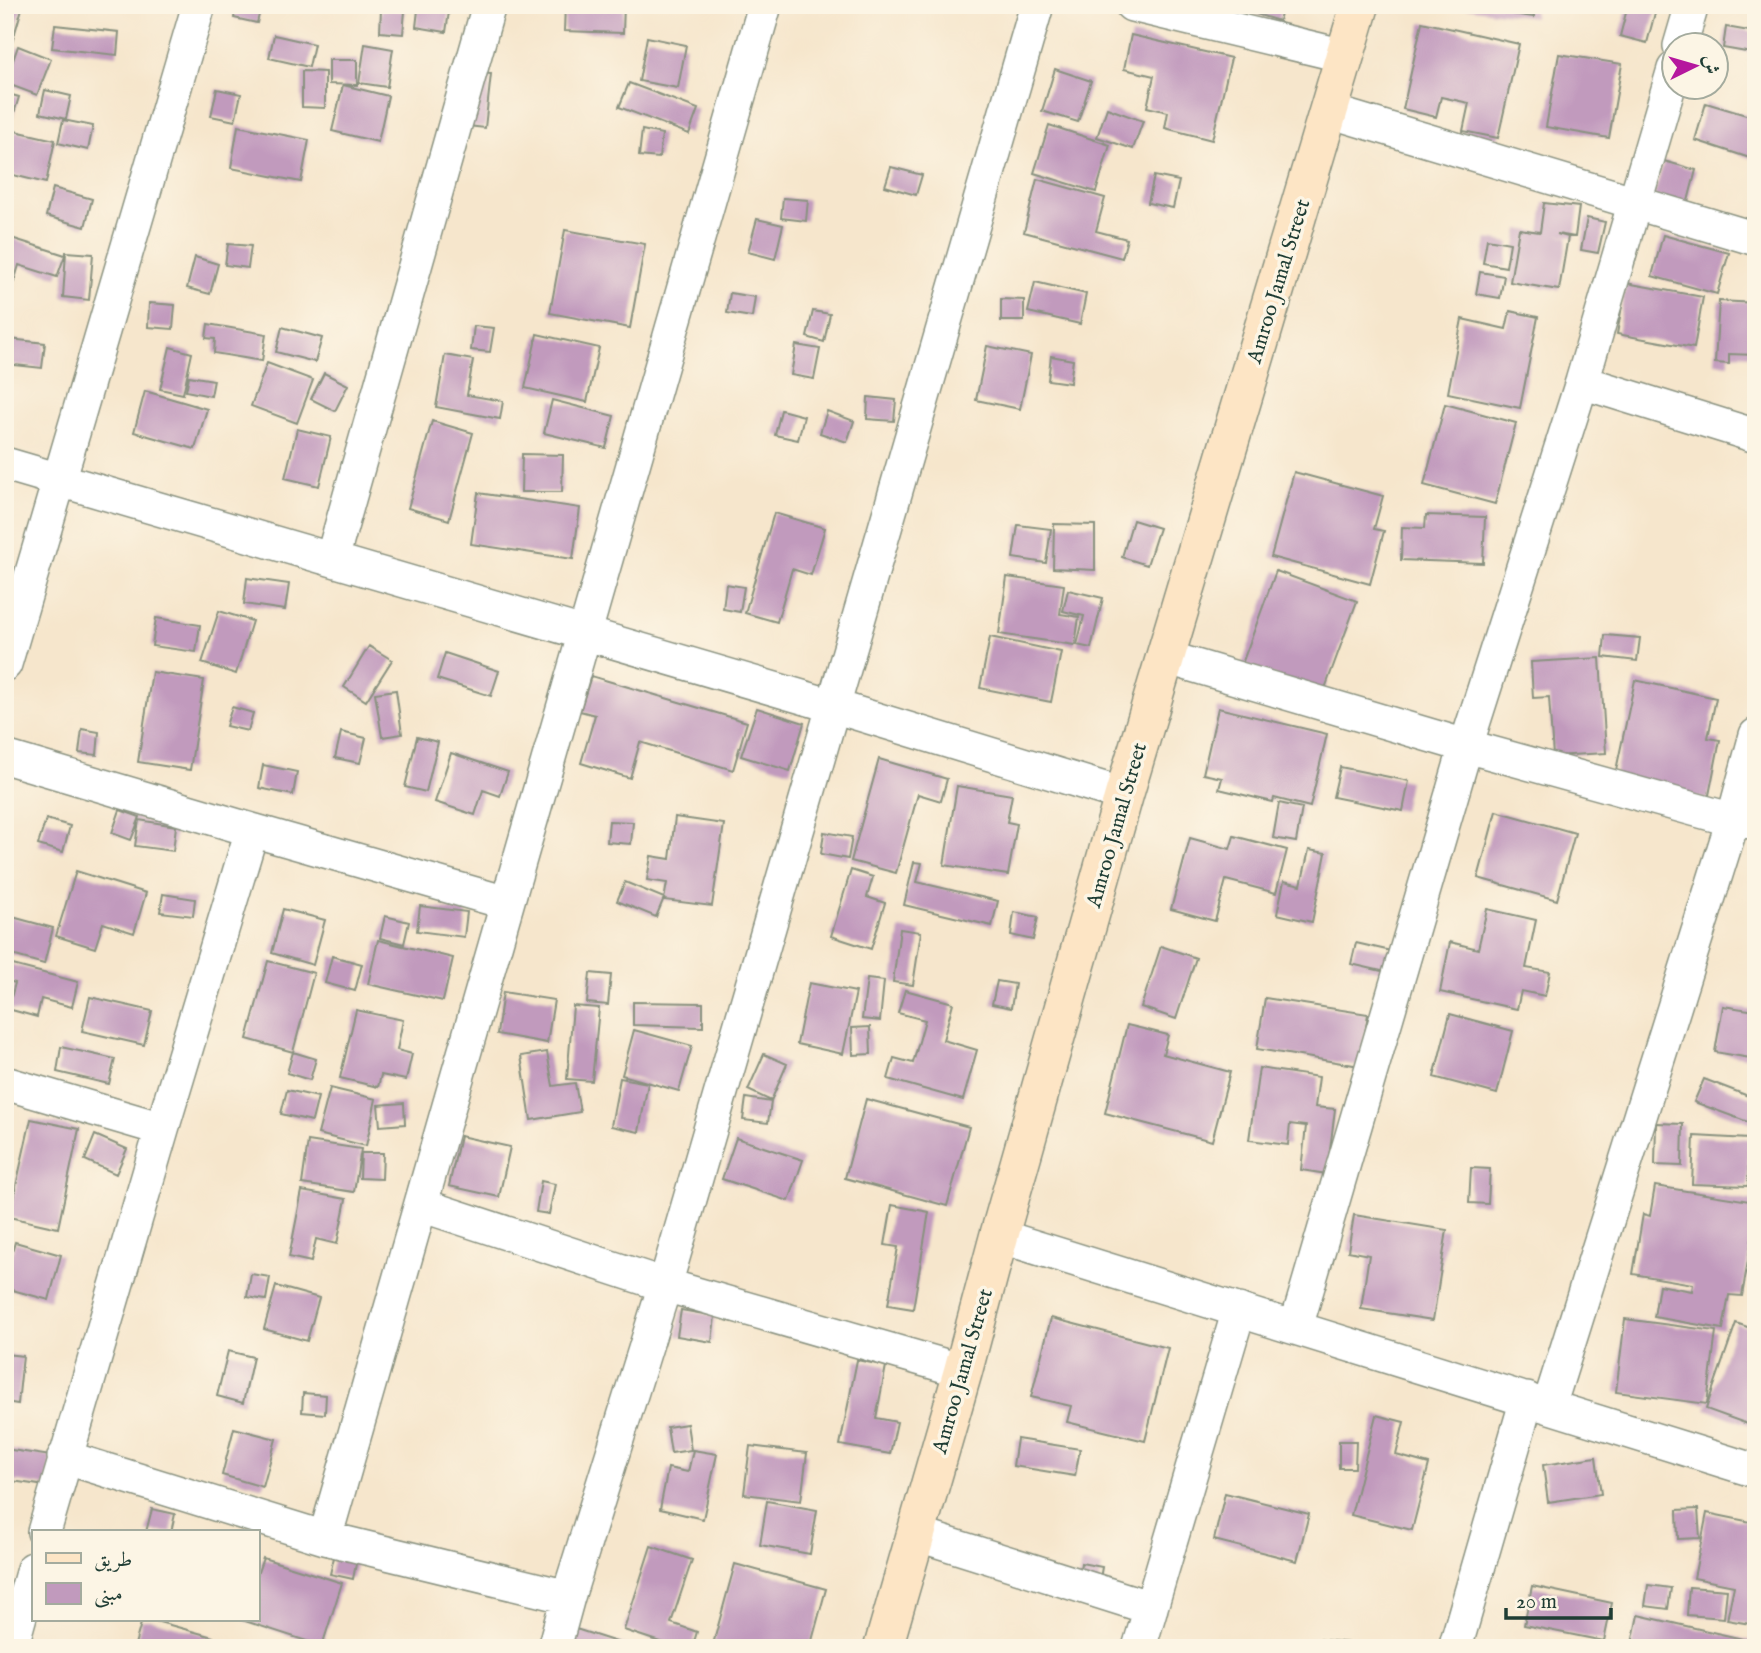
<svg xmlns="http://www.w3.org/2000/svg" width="1761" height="1653" font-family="'IM FELL English',Amiri,serif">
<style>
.building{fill:#c19abd}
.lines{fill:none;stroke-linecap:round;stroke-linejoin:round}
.street-casing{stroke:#8a9280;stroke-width:36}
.secondary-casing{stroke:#8a9280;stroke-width:41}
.street{stroke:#fff;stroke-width:33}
.secondary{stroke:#fde5c5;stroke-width:38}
.labels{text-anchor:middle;stroke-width:7;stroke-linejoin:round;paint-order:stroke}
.street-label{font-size:21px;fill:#1f3d34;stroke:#fcf5e5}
</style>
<rect width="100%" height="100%" fill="#fcf5e5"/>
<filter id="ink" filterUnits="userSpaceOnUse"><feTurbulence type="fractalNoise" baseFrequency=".0143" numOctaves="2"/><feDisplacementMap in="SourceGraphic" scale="14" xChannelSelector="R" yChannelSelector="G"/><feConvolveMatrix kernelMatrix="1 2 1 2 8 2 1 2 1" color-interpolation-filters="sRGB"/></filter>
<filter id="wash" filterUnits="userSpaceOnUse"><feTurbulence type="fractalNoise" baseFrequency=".00686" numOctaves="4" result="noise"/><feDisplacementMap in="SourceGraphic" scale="28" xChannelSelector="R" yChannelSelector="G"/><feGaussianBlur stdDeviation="1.57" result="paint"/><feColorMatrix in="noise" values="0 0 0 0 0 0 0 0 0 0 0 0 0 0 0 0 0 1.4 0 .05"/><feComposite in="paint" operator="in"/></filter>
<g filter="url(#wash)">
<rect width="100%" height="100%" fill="#f6e6cc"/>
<g id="blocks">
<!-- building -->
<path class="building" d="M5,5H23L11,46L5,45Z
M236,5L261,6L257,23L234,18Z
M396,5H450L446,32L416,27L418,10L396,7Z
M565,5H624L623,33L564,31Z
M1255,5H1283L1279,21L1253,13Z
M1460,5H1535L1534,17L1459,7Z
M1628,5H1644L1656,9L1647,43L1620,36Z
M381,9L405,11L403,34L380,32Z
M1422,22L1519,44L1498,138L1463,131L1469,103L1441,97L1436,117L1403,109Z
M55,25L119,32L117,55L52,48Z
M1726,27L1755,32L1752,53L1723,48Z
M274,35L314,44L309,67L269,58Z
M1131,35L1231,58L1212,140L1165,128L1168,112L1147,107L1154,76L1124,69Z
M647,37L686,45L678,88L639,81Z
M365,44L393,49L387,87L359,83Z
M18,46L51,59L37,95L5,83Z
M1559,54L1622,64L1609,138L1546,127Z
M329,60H357V85L329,84Z
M1055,69L1091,81L1078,122L1042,111Z
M302,71L325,72V108L302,107Z
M473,72L491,74L485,128L468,126Z
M629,83L698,109L689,134L619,107Z
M343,85L388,96L378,142L332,131Z
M217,89L241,94L235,121L211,116Z
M45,90L71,96L66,119L40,113Z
M5,93L19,97L11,123L5,121Z
M1706,103L1756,118V160L1695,140Z
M1107,108L1143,121L1133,149L1097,137Z
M63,120L93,126L88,150L58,143Z
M1049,125L1110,145L1096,192L1034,173Z
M238,126L309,140L301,182L231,168Z
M642,130L662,134L659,158L639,156Z
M15,131L55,140L46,183L5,173Z
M1664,161L1696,170L1687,205L1654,196Z
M891,167L922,175L916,195L885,186Z
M1154,176L1179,181L1173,208L1148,203Z
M1037,179L1105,198L1096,231L1127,239L1122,258L1024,232Z
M53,188L92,199L85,227L46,216Z
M783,198L808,200L806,221L781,218Z
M1544,203L1579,207L1575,237L1557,234L1568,237L1559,290L1510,282L1519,229L1540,232Z
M1587,218L1605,222L1598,253L1581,250Z
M757,219L783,225L775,259L748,252Z
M565,230L645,244L630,328L550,313Z
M1663,235L1729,253L1717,294L1652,276Z
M5,236L65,255L57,277L19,265L14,282L5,279Z
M1487,239L1510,243L1506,267L1483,263Z
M228,244L251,246L248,268L225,265Z
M66,252L93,254L89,300L63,297Z
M195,257L218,264L210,294L187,288Z
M1480,272L1504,276L1500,298L1476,294Z
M1035,282L1086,294L1080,324L1028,312Z
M1626,283L1703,297L1694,348L1617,334Z
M730,293L755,297L752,317L727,313Z
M1001,299L1024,300V321H1001Z
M1719,301L1756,303V355L1729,354V364L1715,363Z
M149,303L175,305L173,329L148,327Z
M813,311L830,314L824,342L807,337Z
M1510,311L1538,317L1520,408L1448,393L1462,319L1506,329Z
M208,324L266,334L262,361L214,353L215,339L206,338Z
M474,326L494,328L490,352L471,350Z
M282,327L322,338L315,362L276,352Z
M537,334L599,348L587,402L525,388Z
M9,339L45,343L42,368L6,364Z
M796,345L820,349L814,379L791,375Z
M987,346L1031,355L1020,409L976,400Z
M170,347L192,353L183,394L160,389Z
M445,355L473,360L467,395L503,401L500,419L436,407Z
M1051,356L1073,360L1070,383L1048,380Z
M267,363L313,380L297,423L251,406Z
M324,373L348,385L335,411L311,399Z
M189,376L214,380L211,396L186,391Z
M145,391L207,409L195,449L134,432Z
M868,397L896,400L894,421L867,419Z
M552,400L614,416L606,448L544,433Z
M1445,404L1516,423L1495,504L1424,485Z
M781,410L804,416L798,440L775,435Z
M827,411L854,421L847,442L820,433Z
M432,421L473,433L449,520L408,508Z
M297,429L331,437L319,486L285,478Z
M522,454L563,455L562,492H521Z
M1294,472L1383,496L1374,529L1384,531L1370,584L1271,557Z
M478,493L580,508L573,559L471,544Z
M774,513L825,528L811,575L792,569L777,622L745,613Z
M1426,515L1485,517L1483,563L1401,560L1402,527L1425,528Z
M1133,520L1159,528L1147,565L1122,557Z
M1054,524L1095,525V570L1053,568Z
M1018,525L1051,529L1046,563L1013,558Z
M1276,571L1357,601L1323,694L1242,664Z
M1007,577L1064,585L1060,614L1079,617L1075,645L999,634Z
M247,578L289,584L285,610L244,604Z
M726,584L744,587L740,612L723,609Z
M1068,590L1103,598L1091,648L1077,645L1084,616L1063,611Z
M219,611L252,621L236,674L202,663Z
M156,618L200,625L196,652L152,646Z
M1605,635L1640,638L1637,661L1603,657Z
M990,637L1061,652L1051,702L980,688Z
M369,646L392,660L366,701L344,687Z
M445,653L499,671L491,696L437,679Z
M1600,658L1606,753L1553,756L1549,697L1533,698L1531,662Z
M152,672L204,680L190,770L138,762Z
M591,676L747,722L733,770L640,742L630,778L581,763L595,715L580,711Z
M1635,680L1716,698L1708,738L1720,740L1708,800L1614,780Z
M396,690L402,734L382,737L375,693Z
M232,707L253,713L248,731L226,726Z
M757,708L804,723L790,771L741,756Z
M1218,708L1327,734L1310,807L1274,798L1273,802L1219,789L1222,778L1203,774Z
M82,729L99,732L97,755L79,753Z
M341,732L366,738L360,763L335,758Z
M417,737L438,742L426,792L405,787Z
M451,753L508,772L500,796L483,790L475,815L435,802Z
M879,759L947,779L941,801L918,794L896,873L851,861Z
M263,765L297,772L293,795L259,788Z
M1340,767L1409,781L1403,811L1333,797Z
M957,786L1012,795L1007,822L1017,824L1008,875L944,865Z
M1279,803L1302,808L1296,842L1273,838Z
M120,810L140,817L131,840L112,833Z
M1496,811L1575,833L1557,900L1478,878Z
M675,817L724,824L712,906L664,900L667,883L647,880L651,856L670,859Z
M46,819L70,826L63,852L38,845Z
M139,820L176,826L173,851L135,846Z
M609,821L633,822L631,844L607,842Z
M824,832L852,837L848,859L821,854Z
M1234,836L1287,850L1276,893L1226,880L1215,921L1171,909L1190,838L1230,849Z
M1309,850L1326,853L1312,922L1277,914L1284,881L1301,885Z
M914,862L922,863L917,882L998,901L992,926L904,905Z
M851,870L873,877L867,897L885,903L871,949L831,936Z
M76,871L146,893L134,933L103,923L95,948L56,936Z
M625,882L664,898L656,917L617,901Z
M163,894L195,899L193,916L160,912Z
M420,906L467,912L464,937L417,931Z
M283,909L325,920L313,965L272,953Z
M1487,909L1536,920L1526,968L1550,972L1545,996L1521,991L1517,1009L1440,992L1450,942L1478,949Z
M1014,912L1038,917L1033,940L1011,935Z
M5,915L53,928L44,964L5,953Z
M385,916L409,922L404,944L380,938Z
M900,929L921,932L913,985L893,982Z
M378,940L453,958L443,1001L368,984Z
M1356,943L1391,951L1386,972L1351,964Z
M1161,946L1196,958L1176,1019L1141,1007Z
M332,956L362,964L355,991L325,983Z
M268,961L314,973L293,1052L247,1039Z
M5,963L78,982L72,1007L41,999L37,1017L8,1009L15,983L5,980Z
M590,973L611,975L608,1005L587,1003Z
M867,979L884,981L880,1021L862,1019Z
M997,981L1015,984L1011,1008L992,1004Z
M809,983L856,992L843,1054L797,1044Z
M905,990L953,1003L943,1040L977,1050L963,1100L888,1079L894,1058L913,1063L925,1020L898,1013Z
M503,992L554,1000L547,1043L497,1034Z
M90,997L152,1011L144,1045L82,1031Z
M1265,998L1368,1014L1360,1066L1257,1049Z
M633,1002L703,1003V1027L633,1025Z
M573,1006L599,1008L592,1081L567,1079Z
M1723,1006L1756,1011V1059L1715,1052Z
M356,1010L403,1020L397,1050L412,1054L406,1080L381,1075L378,1087L340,1078Z
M1450,1014L1513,1031L1497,1094L1434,1077Z
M1127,1025L1168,1035L1163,1054L1230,1072L1212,1141L1105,1113Z
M870,1027L871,1054L853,1055L852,1028Z
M634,1030L692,1046L679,1091L622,1075Z
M61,1047L115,1059L109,1084L57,1072Z
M293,1052L316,1059L310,1080L287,1073Z
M547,1052L553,1086L575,1083L580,1112L531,1120L521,1056Z
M764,1054L787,1064L771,1101L748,1090Z
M1259,1068L1319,1077L1315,1107L1335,1109L1327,1174L1301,1170L1306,1126L1290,1124L1288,1145L1249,1140Z
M620,1078L648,1083L639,1132L611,1126Z
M1704,1079L1756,1099V1125L1694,1102Z
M330,1088L376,1099L366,1146L318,1134Z
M287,1090L318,1097L312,1121L281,1114Z
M746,1098L771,1102L768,1123L743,1120Z
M866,1099L969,1127L947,1206L845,1178Z
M404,1103L405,1124L380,1126L378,1105Z
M31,1119L79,1129L58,1228L9,1217Z
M1656,1123L1683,1124L1682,1166L1655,1165Z
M95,1135L127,1149L116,1174L85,1160Z
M460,1136L510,1147L499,1197L449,1186Z
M1694,1136L1749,1139L1748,1186L1692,1184Z
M736,1138L803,1160L789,1201L722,1179Z
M308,1141L361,1149L354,1192L302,1184Z
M361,1153H383L382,1179L360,1178Z
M1471,1168L1490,1169L1488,1204L1469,1203Z
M541,1181L555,1184L549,1214L536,1212Z
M1655,1186L1756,1202V1214L1742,1296L1729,1295L1723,1329L1654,1317L1659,1285L1692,1291L1693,1284L1633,1274L1643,1214L1650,1216Z
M302,1191L346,1199L337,1244L316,1239L311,1262L289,1257Z
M892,1205L929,1212L913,1309L888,1305L898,1247L885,1245Z
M1354,1215L1447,1230L1433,1320L1361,1309L1369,1255L1348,1251Z
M15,1242L61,1255L49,1300L5,1288V1277Z
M251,1274L270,1277L266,1300L247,1297Z
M276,1286L319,1298L307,1341L264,1329Z
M681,1310L715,1316L712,1342L677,1336Z
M1051,1318L1168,1348L1145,1441L1067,1422L1071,1406L1031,1397Z
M1625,1319L1716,1331L1707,1404L1616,1392Z
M1736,1323L1756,1330V1427L1706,1409Z
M228,1351L253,1357L243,1403L217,1396Z
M5,1354L23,1356L18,1404L5,1402Z
M857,1360L886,1366L876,1418L897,1422L890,1454L840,1445Z
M303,1393L326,1395L325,1414L302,1412Z
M1376,1415L1404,1422L1396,1455L1429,1464L1412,1530L1351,1515Z
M687,1424L691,1450L671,1453L667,1427Z
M234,1428L276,1439L263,1487L222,1475Z
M1017,1439L1080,1449L1075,1476L1013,1466Z
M1339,1441H1356L1355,1468H1339Z
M750,1446L807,1453L801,1501L744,1494Z
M5,1449L51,1456L46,1486L5,1480Z
M693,1450L717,1454L703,1519L660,1509L668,1468L688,1472Z
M1596,1457L1601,1494L1548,1502L1543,1465Z
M1225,1493L1309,1514L1297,1561L1214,1540Z
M767,1501L817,1510L810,1554L760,1545Z
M152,1509L175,1514L171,1532H146Z
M1698,1509L1700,1538L1678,1539L1677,1510Z
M1707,1513L1756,1523V1625L1727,1620L1734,1586L1694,1578Z
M651,1546L692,1560L671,1623L697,1632L692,1648H678L624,1630Z
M336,1549L358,1554L353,1579L330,1574Z
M263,1558L342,1583L322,1646L242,1620H257V1575Z
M1081,1563L1102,1567L1097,1597L1076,1593Z
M735,1564L826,1589L810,1648H712Z
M1648,1585L1671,1588L1668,1609L1645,1606Z
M1532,1586L1612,1603L1604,1641L1524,1625Z
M1689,1587L1727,1590L1724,1618L1687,1615Z
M1638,1615L1756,1642V1648H1631Z
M142,1620H152L213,1637L210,1648H134Z
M576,1629L632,1647V1648H569Z
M1316,1639L1374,1646V1648H1315Z"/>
</g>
</g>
<g filter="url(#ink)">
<use href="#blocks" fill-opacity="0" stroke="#8a9280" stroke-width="2"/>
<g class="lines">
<!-- street casing -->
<g class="street-casing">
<path id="street" d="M1132,5L1345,56
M1680,46L1692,5
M1329,111L1756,239
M1582,382L1756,436
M5,464L833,706L1124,795
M332,559L489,5
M1165,657L1466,746L1733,820L1753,822
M5,664L199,5
M5,757L252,830L507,903
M5,1083L162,1129
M421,1205L665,1285L963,1371
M999,1236L1756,1471
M1296,1327L1466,746L1582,382L1674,69
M1549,1406L1733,820L1756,735
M64,1457L325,1538L568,1597
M44,1532L162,1129L252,830
M916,1534L1151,1608
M325,1538L765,5
M11,1648L33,1569
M554,1648L568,1597L665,1285L1037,5
M1139,1648L1239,1310
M1455,1648L1527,1399"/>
</g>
<!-- secondary casing -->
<g class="secondary-casing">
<path id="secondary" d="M883,1648L963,1371L999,1236L1124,795L1360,5"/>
</g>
<!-- street -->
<use href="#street" class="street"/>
<!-- secondary -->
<use href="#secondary" class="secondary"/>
</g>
</g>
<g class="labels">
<!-- street labels -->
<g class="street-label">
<text transform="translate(1278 281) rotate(-73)" y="7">Amroo Jamal Street</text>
<text transform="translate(1116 825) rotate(-74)" y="7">Amroo Jamal Street</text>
<text transform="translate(962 1371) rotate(-74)" y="7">Amroo Jamal Street</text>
</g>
</g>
<!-- margin -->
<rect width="1761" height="1653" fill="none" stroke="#fcf5e5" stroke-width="28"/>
<!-- legend -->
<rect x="32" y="1530" width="228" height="91" fill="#fcf5e5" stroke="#a4ab9e" stroke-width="2"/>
<rect x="46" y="1553" width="35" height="10" fill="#fde5c5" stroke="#a4ab9e" stroke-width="2"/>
<text x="94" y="1566" font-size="21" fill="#1f3d34">طريق</text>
<rect x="46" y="1583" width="35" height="21" fill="#c19abd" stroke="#a4ab9e" stroke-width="2"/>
<text x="94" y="1600" font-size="21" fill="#1f3d34">مبنى</text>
<!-- north arrow -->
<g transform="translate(1695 66) rotate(85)"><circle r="33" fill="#fcf5e5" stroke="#a4ab9e" stroke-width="2"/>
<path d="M0-5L12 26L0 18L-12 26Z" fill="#b5179e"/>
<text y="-10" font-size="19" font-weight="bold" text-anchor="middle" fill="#1f3d34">ش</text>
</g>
<!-- scale -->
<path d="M1506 1608v10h105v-10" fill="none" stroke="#1f3d34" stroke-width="3.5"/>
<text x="1516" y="1608" font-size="21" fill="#1f3d34" stroke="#fcf5e5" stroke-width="5" paint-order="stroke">20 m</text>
</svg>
